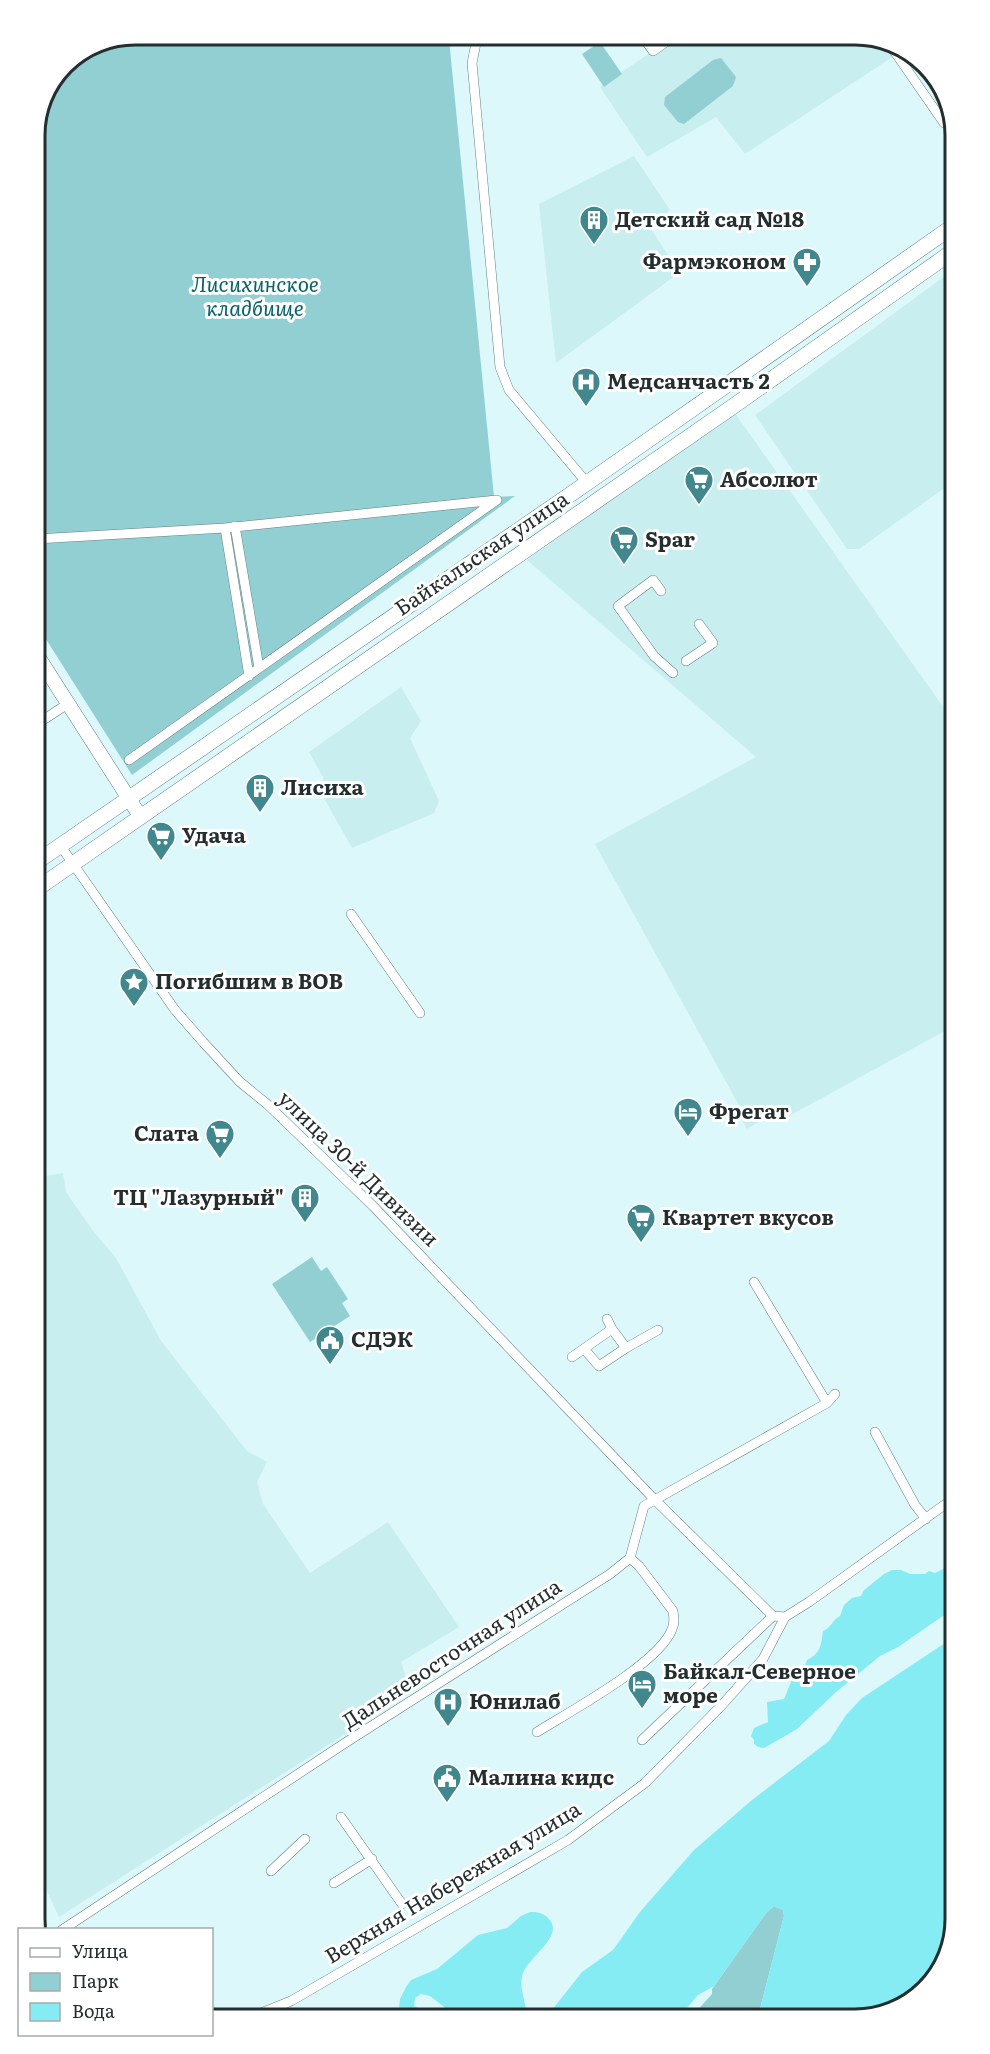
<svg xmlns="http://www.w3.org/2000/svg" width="990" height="2054" font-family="Literata,serif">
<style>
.built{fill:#c8eef0}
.green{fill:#92cfd3}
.water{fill:#86ecf4}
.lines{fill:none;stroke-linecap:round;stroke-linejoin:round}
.street-casing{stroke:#667f81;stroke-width:10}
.secondary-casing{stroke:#667f81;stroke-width:15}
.primary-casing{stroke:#667f81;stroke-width:16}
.street{stroke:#fff;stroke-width:9}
.secondary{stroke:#fff;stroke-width:14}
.primary{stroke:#fff;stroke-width:15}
.labels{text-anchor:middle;stroke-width:6;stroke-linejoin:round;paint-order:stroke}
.poi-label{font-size:21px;font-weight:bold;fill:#242e2f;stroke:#fff;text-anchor:start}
.park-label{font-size:21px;font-style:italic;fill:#096469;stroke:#fff}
.street-label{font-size:21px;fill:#242e2f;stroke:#fff}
.rim{fill:none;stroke:#242e2f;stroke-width:3}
</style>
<rect width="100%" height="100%" fill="#dcf8fa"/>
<!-- built -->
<path class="built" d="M862,35L886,44L894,56L745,154L716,117L647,157L600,87L673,37Z
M634,156L670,210L650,227L679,273L556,363L539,204Z
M949,273L950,484L859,549H847L755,415Z
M734,412L951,718L952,1027L789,1116L784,1106L747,1129L741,1118V1109L595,844L756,757L527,560Z
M401,687L421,721L410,738L439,801L434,813L352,848L324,798L323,777L309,752Z
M63,1173L66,1192L93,1231L116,1258L161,1341L247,1451L267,1462L257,1482L263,1504L310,1573L388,1522L459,1627L401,1662L411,1692L59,1917L42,1881L39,1177Z"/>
<!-- green -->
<path class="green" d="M449,39L494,497L515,496L132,775L37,625L35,129L64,64L97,42Z
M600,42L622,74L604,87L582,54Z
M721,58L736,77L733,86L684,124L678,122L664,105L665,97L713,60Z
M312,1257L321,1271L327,1267L348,1299L342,1303L350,1316L310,1342L272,1284Z
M774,1906L783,1910L784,1916L759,2013L694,2014L712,1994V1989L766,1913Z"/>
<!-- water -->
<path class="water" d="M945,1568L954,1569L953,1609L898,1647L880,1656L836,1692L797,1729L764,1748L758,1747L754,1744V1740L751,1736L754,1728L768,1722L767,1702L784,1699L793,1677L804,1668L807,1660C821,1653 821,1645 823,1631C831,1628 832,1620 840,1616L844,1605L852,1598L861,1596L864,1590L884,1574L892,1570H901L910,1574H925L929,1571L935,1573Z
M954,1637L955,1919L938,1975L893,2012L759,2013L784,1916L783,1910L774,1906L766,1913L714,1986L698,1995L682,2014L548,2015L582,1972L613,1950L640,1912L694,1850L752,1800L829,1741L846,1715L862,1698Z
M530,1912C538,1912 543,1913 548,1918C567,1936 525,1958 522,1977C519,1990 527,2003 526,2015L456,2016L430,1996L421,1994L415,1998L414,2006L434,2016L398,2017L400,1999L406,1987L411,1980L437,1969L478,1935L507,1928L521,1916Z"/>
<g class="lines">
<!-- street casing -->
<g class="street-casing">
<path id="street" d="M643,37L653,51L673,37
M477,38L472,63L500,367L509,390L587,483
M890,45L944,123
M235,526L259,668
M225,528L249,676
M36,539L225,528L497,500
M661,591L653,580L618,606L654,656L673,673
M686,661L713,643L699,624
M37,724L69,703
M129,760L497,500
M60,845L175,1010L203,1042L240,1082L267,1104L373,1206L655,1500L773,1616L785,1617
M351,914L420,1013
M754,1282L827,1403
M626,1348L658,1330
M584,1349L599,1366L626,1348L612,1329
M572,1357L612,1329L607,1319
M875,1432L915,1505L926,1519
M537,1732C569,1712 660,1663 672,1629C675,1623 674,1618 673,1611L639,1566L630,1558
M642,1740L773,1616
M341,1817L402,1904
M271,1871L305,1839
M334,1883L372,1859
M62,1930L345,1743L610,1574L630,1558L644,1506L827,1403L835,1394
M249,2018L291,2001L568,1840L645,1783L722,1705L763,1659L785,1617L809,1602L954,1498"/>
</g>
<!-- secondary casing -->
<g class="secondary-casing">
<path id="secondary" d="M37,655L140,816"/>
</g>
<!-- primary casing -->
<g class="primary-casing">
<path id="primary" d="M38,861L587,483L949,229
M38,888L735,405L949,254"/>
</g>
<!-- street -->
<use href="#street" class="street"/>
<!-- secondary -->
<use href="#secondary" class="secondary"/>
<!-- primary -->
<use href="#primary" class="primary"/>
</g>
<!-- icons -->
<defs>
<g id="building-pin" transform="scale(1.5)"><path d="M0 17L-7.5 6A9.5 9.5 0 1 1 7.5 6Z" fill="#41888e" stroke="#fff"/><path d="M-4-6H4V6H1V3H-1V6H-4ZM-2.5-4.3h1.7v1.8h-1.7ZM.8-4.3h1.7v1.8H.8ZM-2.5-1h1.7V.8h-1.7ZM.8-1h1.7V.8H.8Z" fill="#fff"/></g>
<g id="pharmacy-pin" transform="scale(1.5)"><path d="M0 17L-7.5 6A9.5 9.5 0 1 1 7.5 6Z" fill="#41888e" stroke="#fff"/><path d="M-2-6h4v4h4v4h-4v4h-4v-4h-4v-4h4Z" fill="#fff"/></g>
<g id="hospital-pin" transform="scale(1.5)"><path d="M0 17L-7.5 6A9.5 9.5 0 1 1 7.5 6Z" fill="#41888e" stroke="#fff"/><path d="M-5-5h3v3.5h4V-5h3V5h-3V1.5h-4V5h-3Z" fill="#fff"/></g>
<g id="supermarket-pin" transform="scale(1.5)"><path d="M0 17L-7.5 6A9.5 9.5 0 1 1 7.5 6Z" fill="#41888e" stroke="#fff"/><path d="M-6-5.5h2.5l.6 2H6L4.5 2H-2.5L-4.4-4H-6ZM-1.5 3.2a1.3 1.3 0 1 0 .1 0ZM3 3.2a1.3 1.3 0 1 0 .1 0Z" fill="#fff"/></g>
<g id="sight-pin" transform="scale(1.5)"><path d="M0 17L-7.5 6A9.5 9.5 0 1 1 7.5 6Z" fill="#41888e" stroke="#fff"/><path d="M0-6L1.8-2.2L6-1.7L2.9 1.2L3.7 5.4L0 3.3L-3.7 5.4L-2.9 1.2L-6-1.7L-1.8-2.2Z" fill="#fff"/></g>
<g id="hotel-pin" transform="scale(1.5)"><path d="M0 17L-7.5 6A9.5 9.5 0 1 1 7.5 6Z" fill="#41888e" stroke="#fff"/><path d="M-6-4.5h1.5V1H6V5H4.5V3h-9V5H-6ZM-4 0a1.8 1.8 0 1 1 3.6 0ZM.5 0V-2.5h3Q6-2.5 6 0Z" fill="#fff"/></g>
<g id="civic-pin" transform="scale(1.5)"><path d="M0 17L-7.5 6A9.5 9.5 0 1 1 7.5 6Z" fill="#41888e" stroke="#fff"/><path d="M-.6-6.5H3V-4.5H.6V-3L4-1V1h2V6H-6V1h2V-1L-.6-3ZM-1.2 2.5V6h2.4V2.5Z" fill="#fff"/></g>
</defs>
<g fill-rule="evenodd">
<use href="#building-pin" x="594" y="220"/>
<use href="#pharmacy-pin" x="807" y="262"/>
<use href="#hospital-pin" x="586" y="382"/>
<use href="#supermarket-pin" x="699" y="480"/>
<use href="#supermarket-pin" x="624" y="540"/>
<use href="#building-pin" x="260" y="788"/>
<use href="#supermarket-pin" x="161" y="836"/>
<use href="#sight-pin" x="134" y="982"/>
<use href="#hotel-pin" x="688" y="1112"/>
<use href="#supermarket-pin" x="220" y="1134"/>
<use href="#building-pin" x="305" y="1198"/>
<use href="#supermarket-pin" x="641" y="1218"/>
<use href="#civic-pin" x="330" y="1340"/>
<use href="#hotel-pin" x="642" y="1684"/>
<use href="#hospital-pin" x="448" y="1702"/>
<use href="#civic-pin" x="447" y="1778"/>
</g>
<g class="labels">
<!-- poi labels -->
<g class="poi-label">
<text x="615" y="227">Детский сад №18</text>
<text x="786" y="269" text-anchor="end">Фармэконом</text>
<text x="607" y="389">Медсанчасть 2</text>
<text x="720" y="487">Абсолют</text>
<text x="645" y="547">Spar</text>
<text x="281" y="795">Лисиха</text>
<text x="182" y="843">Удача</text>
<text x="155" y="989">Погибшим в ВОВ</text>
<text x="709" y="1119">Фрегат</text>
<text x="199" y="1141" text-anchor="end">Слата</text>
<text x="284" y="1205" text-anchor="end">ТЦ "Лазурный"</text>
<text x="662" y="1225">Квартет вкусов</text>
<text x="351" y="1347">СДЭК</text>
<text x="663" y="1679">Байкал-Северное<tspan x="663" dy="24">море</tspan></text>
<text x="469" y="1709">Юнилаб</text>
<text x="468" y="1785">Малина кидс</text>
</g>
<!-- park labels -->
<g class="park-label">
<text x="255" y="292">Лисихинское<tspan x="255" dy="24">кладбище</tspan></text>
</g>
<!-- street labels -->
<g class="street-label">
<text transform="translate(482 554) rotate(-34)" y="7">Байкальская улица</text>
<text transform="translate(358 1169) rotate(44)" y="7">улица 30-й Дивизии</text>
<text transform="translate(452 1654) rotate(-33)" y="7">Дальневосточная улица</text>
<text transform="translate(453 1883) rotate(-31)" y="7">Верхняя Набережная улица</text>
</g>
</g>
<!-- crop -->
<path d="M0 0H990V2054H0ZM135 45H855A90 90 0 0 1 945 135V1919A90 90 0 0 1 855 2009H135A90 90 0 0 1 45 1919V135A90 90 0 0 1 135 45Z" fill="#fff" fill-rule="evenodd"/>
<path class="rim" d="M135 45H855A90 90 0 0 1 945 135V1919A90 90 0 0 1 855 2009H135A90 90 0 0 1 45 1919V135A90 90 0 0 1 135 45Z"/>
<!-- legend -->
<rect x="18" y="1928" width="195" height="108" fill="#ffffff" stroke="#a7abac" stroke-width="1.5"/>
<rect x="30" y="1948" width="30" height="9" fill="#ffffff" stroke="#a7abac" stroke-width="1.5"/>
<text x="72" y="1958" font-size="18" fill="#242e2f">Улица</text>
<rect x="30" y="1973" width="30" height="18" fill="#92cfd3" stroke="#a7abac" stroke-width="1.5"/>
<text x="72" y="1988" font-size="18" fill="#242e2f">Парк</text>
<rect x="30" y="2003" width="30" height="18" fill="#86ecf4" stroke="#a7abac" stroke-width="1.5"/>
<text x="72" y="2018" font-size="18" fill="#242e2f">Вода</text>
</svg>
